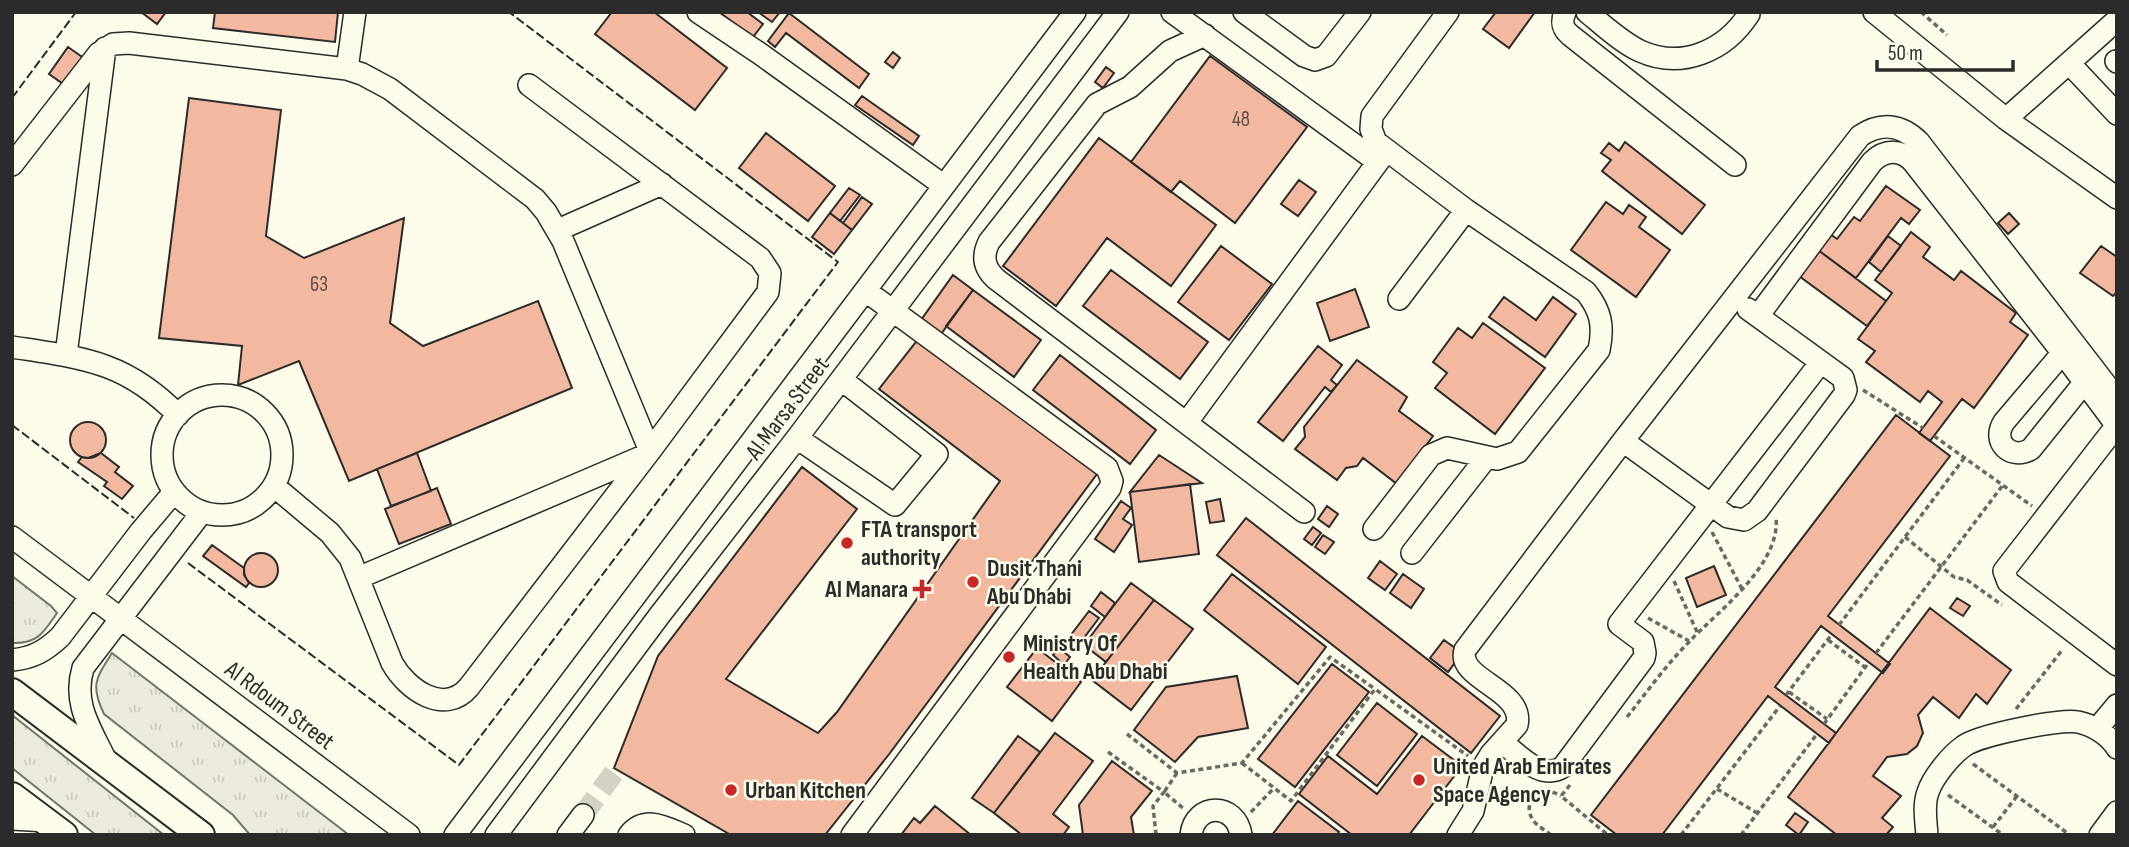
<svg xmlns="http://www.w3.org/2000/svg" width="2129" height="847" font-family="'Sofia Sans Condensed',sans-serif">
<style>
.grass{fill:url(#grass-tufts);stroke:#74746e;stroke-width:2}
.building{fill:#f2b8a0;stroke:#2b2b2b;stroke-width:2}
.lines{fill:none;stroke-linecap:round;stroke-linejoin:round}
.minor-tunnel{stroke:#d3d1c4;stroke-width:21;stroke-dasharray:21 10;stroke-linecap:butt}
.minor-casing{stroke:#2b2b2b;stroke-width:24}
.major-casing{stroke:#2b2b2b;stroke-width:30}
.path{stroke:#6a6964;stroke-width:3.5;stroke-dasharray:5 3.5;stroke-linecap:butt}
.minor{stroke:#fdfbea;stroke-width:21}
.major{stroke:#fdfbea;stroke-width:26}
.fence{stroke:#2b2b2b;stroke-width:2;stroke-dasharray:9 3.5;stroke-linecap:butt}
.poi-dot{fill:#c62828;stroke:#fdfbea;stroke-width:2.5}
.labels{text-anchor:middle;stroke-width:5;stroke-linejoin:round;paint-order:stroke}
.number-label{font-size:21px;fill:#5d4e48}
.street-label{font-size:24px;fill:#2b2b2b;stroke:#fdfbea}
.poi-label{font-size:24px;font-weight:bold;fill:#2b2b2b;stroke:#fdfbea;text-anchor:start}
</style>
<defs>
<pattern id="grass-tufts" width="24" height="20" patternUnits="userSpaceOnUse" patternTransform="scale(1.75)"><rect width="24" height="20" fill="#ecebdb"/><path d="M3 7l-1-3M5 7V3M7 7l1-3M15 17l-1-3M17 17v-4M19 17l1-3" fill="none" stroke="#cbcabc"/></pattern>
</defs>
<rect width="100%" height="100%" fill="#fdfbea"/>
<!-- grass -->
<path class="grass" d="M12,576L51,606L57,613C44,632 38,644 12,643Z
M112,653L349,835H250L233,815L104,714C90,685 96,678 112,653Z
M12,715L164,835H96L12,768Z"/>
<!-- building -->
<path class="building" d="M141,12H166L157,24Z
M215,12H338L335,42L213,28Z
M612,12H654L727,68L695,110L595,34Z
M719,12H747L763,24L753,37Z
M758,12H780L772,22Z
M1496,12H1535L1509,48L1483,29Z
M789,13L869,74L859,88L786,33L775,47L768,41Z
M68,47L85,59L66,86L49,74Z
M893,52L900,58L893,68L885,62Z
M1210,56L1307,127L1235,223L1180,181L1171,192L1131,162Z
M1106,67L1114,73L1103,88L1095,82Z
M862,96L919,136L913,145L855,105Z
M189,98L281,110L266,236L304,258L404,218L390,323L423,346L538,301L572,388L349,481L299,361L238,385L242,346L159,338Z
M766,133L835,186L808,221L739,168Z
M1099,138L1216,225L1171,286L1107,238L1056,306L1003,266Z
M1625,142L1705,205L1682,234L1602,171L1611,160L1601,153L1609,143L1619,151Z
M1299,180L1316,192L1298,216L1281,204Z
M1886,186L1920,210L1909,224L1901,218L1856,278L1818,250L1830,234L1837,239L1854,217L1860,221Z
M849,188L860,195L840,221L830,213Z
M862,197L872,204L852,230L843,223Z
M1606,202L1623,214L1629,205L1646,217L1639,227L1670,250L1636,297L1571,250Z
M830,213L852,230L834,254L812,237Z
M2009,213L2019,224L2008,234L1998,223Z
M1911,232L1930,247L1923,257L1954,280L1961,271L2016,313L2010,322L2028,335L1974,408L1962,399L1930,441L1919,433L1942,402L1928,391L1920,402L1866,362L1875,351L1858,339L1892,293L1875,280Z
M1888,236L1901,246L1881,272L1869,262Z
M1221,246L1272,284L1229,340L1178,302Z
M2101,246L2117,257V292L2113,296L2080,273Z
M1818,250L1886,301L1867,326L1799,276Z
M1111,270L1208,342L1180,379L1083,306Z
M953,275L973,290L941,334L921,320Z
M1355,289L1369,327L1330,341L1317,303Z
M973,290L1041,340L1014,377L946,326Z
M1504,297L1536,320L1553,297L1576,314L1545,357L1489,317Z
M1483,323L1545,368L1495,434L1435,388L1447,373L1433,362L1458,328L1472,338Z
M923,333L1100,470L890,753L825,835H731L614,768L658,656L802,467L857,509L726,679L818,733L837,712L1000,481L879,389Z
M1318,346L1342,365L1331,380L1337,385L1331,392L1325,387L1283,441L1258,422Z
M1060,355L1156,430L1130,464L1033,390Z
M1357,360L1407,397L1399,411L1433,436L1397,484L1363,458L1357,466L1346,468L1337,480L1295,449L1305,437L1304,427Z
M1896,415L1950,456L1828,616L1890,664L1883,673L1821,626L1775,687L1836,733L1829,743L1768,696L1662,835H1617L1591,815Z
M70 440a18 18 0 1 1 36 0a18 18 0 1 1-36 0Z
M101,453L119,467L115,472L133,486L122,499L104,486L107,482L78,462L82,457L88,458Z
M417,453L431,491L391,506L377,469Z
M1159,455L1202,483L1130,492Z
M1190,484L1199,554L1139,562L1130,492Z
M437,488L451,524L399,544L385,509Z
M1220,499L1224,521L1210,523L1206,502Z
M1121,501L1131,508L1123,519L1132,525L1114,552L1095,539Z
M1327,506L1338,514L1329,527L1318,519Z
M1246,518L1500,716L1471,753L1217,555Z
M1313,527L1321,533L1312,545L1304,539Z
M1323,535L1334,542L1325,554L1315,547Z
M212,545L244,568V575L249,583L246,587L203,556Z
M244 570a17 17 0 1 1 34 0a17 17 0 1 1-34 0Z
M1380,561L1397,574L1385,590L1368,578Z
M1714,566L1726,595L1697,607L1686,578Z
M1232,574L1326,647L1298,684L1204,610Z
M1403,574L1424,589L1411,608L1390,593Z
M1131,583L1154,600L1106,662L1084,645Z
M1101,592L1115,603L1105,617L1091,606Z
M1957,598L1970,606L1963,616L1950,608Z
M1154,600L1193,629L1131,710L1092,680Z
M1930,608L2011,670L1987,704L1976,694L1959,718L1933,697L1918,715L1923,733L1917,746L1907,754L1887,757L1873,776L1901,796L1882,818L1893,827L1886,835H1837L1788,797Z
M1089,611L1099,618L1074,651L1064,644Z
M1444,640L1462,653L1448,672L1430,658Z
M1037,648L1081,682L1052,721L1007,687Z
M1059,648L1070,657L1064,665L1053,655Z
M1332,664L1369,692L1295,787L1258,759Z
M1237,676L1248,728L1198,737L1175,762L1134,730L1166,687Z
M1377,703L1417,734L1377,786L1337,755Z
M1055,733L1093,761L1053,814L1069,827L1063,835H1022L994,813Z
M1018,736L1040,752L994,813L972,798Z
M1422,736L1462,766L1409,835H1352L1299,794L1328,756L1377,794Z
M1112,761L1152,791L1131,817L1134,835H1083L1079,805Z
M1298,801L1339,832L1337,835H1272Z
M935,806L971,835H901L914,818L920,823Z
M1795,813L1808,822L1799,835L1786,825Z"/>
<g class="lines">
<!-- minor-tunnel -->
<path class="minor-tunnel" d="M583,815L616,770"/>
<!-- minor casing -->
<g class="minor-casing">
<path id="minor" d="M698,12L759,53L943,185
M1172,12L1378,162
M1244,12L1304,56L1315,60L1326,56L1360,12
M1565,12C1561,22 1562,28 1570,35L1735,165
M1587,12C1603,25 1621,42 1640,51C1682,70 1725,51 1749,14
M1874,12L2006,119L2117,198
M1205,35L1170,51L1130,87L1097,104L989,242C982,256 984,268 996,279L1304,512
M2116,61L2117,62
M2069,63L2117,114
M347,69L355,12
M2006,119L2117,20
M12,165L99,53L113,44L129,43L347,69L362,74L390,89L535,199L546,212L563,241L650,451
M558,230L662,184
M1399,299L1466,210
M1758,316L1872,162C1885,149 1902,149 1914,163L2062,352L2117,426
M2071,343L2004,422C1991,442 2011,461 2031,449L2084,383
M12,347C83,358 125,361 178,415
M66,355L105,48
M162 455a60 60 0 1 1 120 0a60 60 0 1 1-120 0Z
M1187,422L1386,151
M2117,425L2004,571L2008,582L2117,665
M797,438L895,505L937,454L842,380
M1623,441L1728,517L1744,520L1757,511L1844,395L1846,390L1843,378L1748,309
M274,486L330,533L350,558L392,663C407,690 445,716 469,687L650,451L768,292L770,273L760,258L529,85
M1374,529L1431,455L1447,448L1497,459L1518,452L1599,350C1604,326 1601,311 1586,292L1466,210L1376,142L1371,129L1372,116L1448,12
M12,537L409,835
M1412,553L1486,458
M358,578L646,455
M12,660C33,658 45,651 60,637L141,531L174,492
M2097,729L2117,705
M1502,742C1519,755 1541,781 1563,767L1644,658L1645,653L1643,642L1619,624L1821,362
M107,763C92,730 72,705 83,668L202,512
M12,819L47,821
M455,835L1075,12
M496,835L659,616L797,438L1118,12
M568,835L583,815
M629,835C645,815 665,827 684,835
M852,835L1110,488L1112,481L1107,468L866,291
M1191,835C1195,802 1236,802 1241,835
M1458,835L1473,811L1483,767L1491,754L1517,725C1525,689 1456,680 1465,650L1623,441L1860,136C1881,122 1901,124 1919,142L2117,399
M1927,835C1926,821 1923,805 1928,792C1933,777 1951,755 1964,746C1979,735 2059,719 2078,722C2093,725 2109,735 2117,748
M2100,835L2117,812"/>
</g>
<!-- major casing -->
<g class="major-casing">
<path id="major" d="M12,692L201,835
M12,796L64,835"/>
</g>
<!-- path -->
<path class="path" d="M1921,12L1947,35
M1863,390L1923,428
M1934,436L2032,506
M1712,532L1742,589
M1905,537L1954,577L1967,580L2002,605
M1674,581L1698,634
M1648,618L1689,641
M1839,625L1965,457
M1828,640L1866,668
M1876,653L2003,485
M1789,692L1827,719
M1786,695L1832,634
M2016,709L2063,649
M1627,717C1647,692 1666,665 1689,642C1718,611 1781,565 1776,517
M1824,724L1869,662
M1127,734L1177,773L1242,763L1330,657L1375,689
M1108,752L1164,792L1153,806L1156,835
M1242,763L1291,801L1375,689L1468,756
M1973,764L2070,835
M1177,773L1164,792L1184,809
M1570,785L1561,796L1608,835
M1717,789L1757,813
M1948,795L2003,835
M1251,812L1274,788
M1993,827L2017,796
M1551,835C1545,830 1537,826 1533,820C1520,800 1543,784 1561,796
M1681,835L1780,706
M1741,835L1817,734"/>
<!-- minor -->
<use href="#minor" class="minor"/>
<!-- major -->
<use href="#major" class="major"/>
<!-- fence -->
<path class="fence" d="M12,98L76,12
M12,425L134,518
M188,563L459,765L838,262L509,12"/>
</g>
<!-- markers -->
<g class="poi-dot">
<circle cx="847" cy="543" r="7"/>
<circle cx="973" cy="582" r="7"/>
<path d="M918.5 578.5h7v7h7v7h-7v7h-7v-7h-7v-7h7z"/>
<circle cx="1009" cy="657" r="7"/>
<circle cx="1419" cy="780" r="7"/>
<circle cx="731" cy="790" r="7"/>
</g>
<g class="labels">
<!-- number labels -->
<g class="number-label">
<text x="1241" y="126">48</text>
<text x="319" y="291">63</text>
</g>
<!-- street labels -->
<g class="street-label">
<text transform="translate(787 408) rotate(-53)" y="8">Al Marsa Street</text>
<text transform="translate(280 705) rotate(37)" y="8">Al Rdoum Street</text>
</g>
<!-- poi labels -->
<g class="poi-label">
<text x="861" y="537">FTA transport<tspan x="861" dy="28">authority</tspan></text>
<text x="987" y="576">Dusit Thani<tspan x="987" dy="28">Abu Dhabi</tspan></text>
<text x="908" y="597" text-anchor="end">Al Manara</text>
<text x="1023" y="651">Ministry Of<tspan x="1023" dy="28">Health Abu Dhabi</tspan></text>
<text x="1433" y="774">United Arab Emirates<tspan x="1433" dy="28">Space Agency</tspan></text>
<text x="745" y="798">Urban Kitchen</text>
</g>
</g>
<!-- border -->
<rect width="2129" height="847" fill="none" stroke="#2b2b2b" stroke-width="28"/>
<!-- scale -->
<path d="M1877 60v10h136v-10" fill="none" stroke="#2b2b2b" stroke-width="3.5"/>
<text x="1888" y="60" font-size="21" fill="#2b2b2b" stroke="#fdfbea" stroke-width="5" paint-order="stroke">50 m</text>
</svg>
